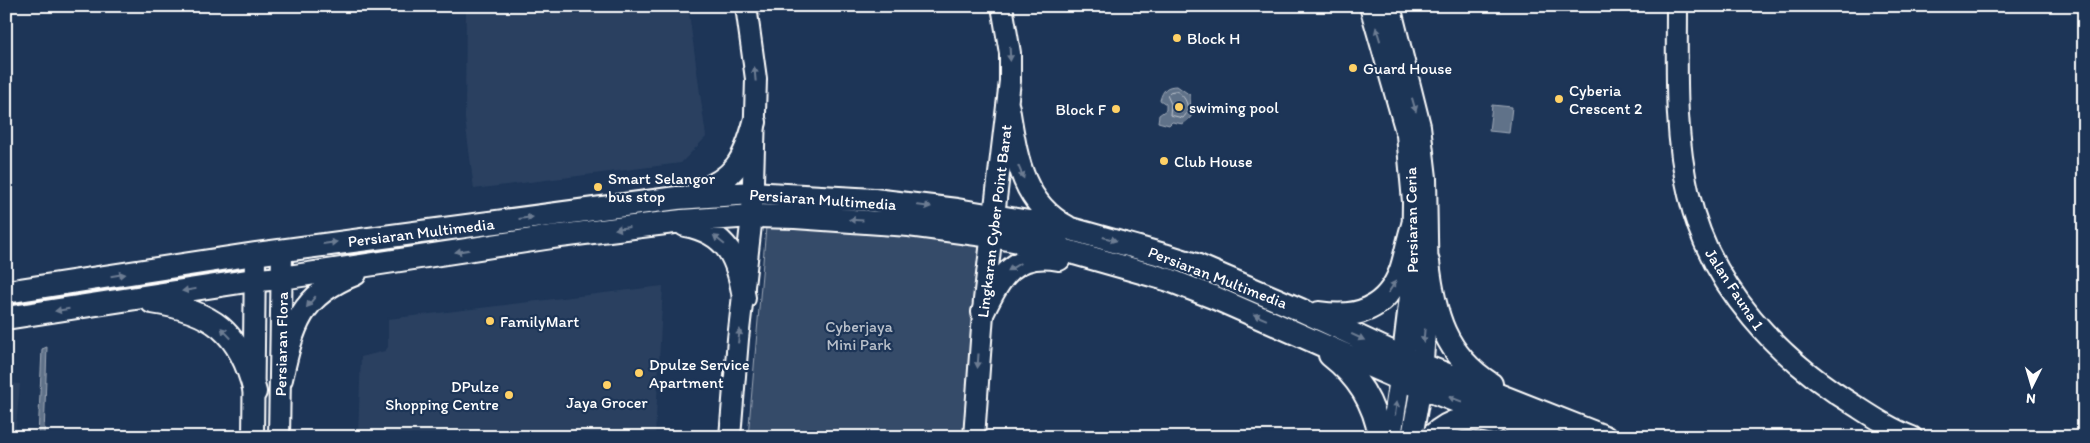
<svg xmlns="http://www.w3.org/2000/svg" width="2090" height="443" font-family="Itim,sans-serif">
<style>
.built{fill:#2a4161}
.green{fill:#364b69;stroke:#9aa5b4}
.water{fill:#617289;stroke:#a0aab8}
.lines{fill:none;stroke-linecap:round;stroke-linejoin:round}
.shore{stroke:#c0c7d0;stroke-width:1}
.secondary-casing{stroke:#fff;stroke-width:24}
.primary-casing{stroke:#fff;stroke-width:26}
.secondary{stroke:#1d3557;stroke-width:20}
.primary{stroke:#1d3557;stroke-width:22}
.oneway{fill:#6c7c92}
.poi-dot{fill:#ffd166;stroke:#1d3557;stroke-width:2}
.labels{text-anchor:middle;stroke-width:4.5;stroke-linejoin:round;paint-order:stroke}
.poi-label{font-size:16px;fill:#fff;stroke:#1d3557;text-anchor:start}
.street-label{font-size:16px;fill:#fff;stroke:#1d3557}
.park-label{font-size:16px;fill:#b9c0ca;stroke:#1d3557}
</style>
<rect width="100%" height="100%" fill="#1d3557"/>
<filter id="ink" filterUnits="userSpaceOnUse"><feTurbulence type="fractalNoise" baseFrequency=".02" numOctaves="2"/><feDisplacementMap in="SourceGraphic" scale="10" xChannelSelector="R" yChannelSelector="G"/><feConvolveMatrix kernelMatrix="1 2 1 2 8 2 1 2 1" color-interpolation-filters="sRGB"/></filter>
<g filter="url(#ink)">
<!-- built -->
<path class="built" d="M466,6H688L706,137L681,163L474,189L465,119Z
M663,286L655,437L358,435L361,357L385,351L388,347V319Z
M6,383L20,384L15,437H6Z"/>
<!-- green -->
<path class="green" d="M766,227L897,235L982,244L965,437H748Z"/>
<!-- water -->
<path class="water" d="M1177,86L1190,95L1191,117L1183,124L1172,122L1169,125L1158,122L1159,115L1166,110V104L1160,100C1163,90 1166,86 1177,86Z
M1492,105L1512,107L1509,133L1489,131Z
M47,347L44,437H38L42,349Z"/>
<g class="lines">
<!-- shore -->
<path class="shore" d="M1176,91C1186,96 1192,109 1183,118L1170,115L1171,104L1167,95L1170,92Z"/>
<!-- secondary casing -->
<g class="secondary-casing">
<path id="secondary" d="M1370,6L1407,135L1413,202L1412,280L1400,379L1391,437
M1390,6L1420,126L1426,178L1428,293L1421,386L1412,437
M1677,6C1677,69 1674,133 1689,195C1710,287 1780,361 1859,408C1876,419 1893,430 1912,437
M253,437L255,254
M279,437L282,251
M730,437L738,339L752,216L756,79L746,6
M974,437L984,300L1010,81V53L1002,6"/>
</g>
<!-- primary casing -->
<g class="primary-casing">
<path id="primary" d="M1008,108C1016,154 1020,201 1067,227
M697,192C735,179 745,159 755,122
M685,225C728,233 738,259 744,298
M1428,262C1434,314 1445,355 1491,384
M6,292L255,254L677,198L753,193L874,200L957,210L1071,229L1164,255L1196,265L1301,310L1402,357L1605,437
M152,302C212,311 240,331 255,392
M983,312C1000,278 1014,250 1059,259
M1319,313C1357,319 1387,309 1401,270C1406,255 1408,240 1413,225
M6,318L247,281L282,278L552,237L682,221L752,216L795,217L909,225L992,236L1060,249L1169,280L1213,297L1400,379L1549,437
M1330,355C1358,377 1374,402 1380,437
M281,379C293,326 300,295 355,274
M1431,437C1452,417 1467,417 1494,423"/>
</g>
<!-- secondary -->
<use href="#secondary" class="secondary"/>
<!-- primary -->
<use href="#primary" class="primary"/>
</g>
<!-- one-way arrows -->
<defs><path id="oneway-solid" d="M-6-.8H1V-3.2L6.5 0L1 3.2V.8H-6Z" transform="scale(1.25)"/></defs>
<g class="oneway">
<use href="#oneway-solid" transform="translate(1378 34) rotate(-107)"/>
<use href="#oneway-solid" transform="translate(1010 54) rotate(87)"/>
<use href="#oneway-solid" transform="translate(755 74) rotate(-95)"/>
<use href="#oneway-solid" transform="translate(1414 105) rotate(74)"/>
<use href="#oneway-solid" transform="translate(1021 172) rotate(67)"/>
<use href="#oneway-solid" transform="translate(924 206) rotate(7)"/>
<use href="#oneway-solid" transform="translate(526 218) rotate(-7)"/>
<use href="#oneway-solid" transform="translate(856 220) rotate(-176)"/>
<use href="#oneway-solid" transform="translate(622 228) rotate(172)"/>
<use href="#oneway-solid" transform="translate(1110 239) rotate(15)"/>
<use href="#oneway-solid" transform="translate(719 240) rotate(-141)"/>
<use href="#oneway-solid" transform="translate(330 243) rotate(-8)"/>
<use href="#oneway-solid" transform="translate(462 251) rotate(171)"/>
<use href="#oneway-solid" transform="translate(1014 267) rotate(148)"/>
<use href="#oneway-solid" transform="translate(118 275) rotate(-9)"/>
<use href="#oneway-solid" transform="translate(1392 287) rotate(-57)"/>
<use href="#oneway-solid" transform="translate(189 290) rotate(171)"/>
<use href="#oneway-solid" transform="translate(311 302) rotate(129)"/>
<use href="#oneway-solid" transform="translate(62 310) rotate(171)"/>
<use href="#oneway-solid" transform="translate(1260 317) rotate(-157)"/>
<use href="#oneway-solid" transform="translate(226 333) rotate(-133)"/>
<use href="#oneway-solid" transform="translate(739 336) rotate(-83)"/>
<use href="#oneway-solid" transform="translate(1424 336) rotate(95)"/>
<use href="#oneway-solid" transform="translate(1358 337) rotate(25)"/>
<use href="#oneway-solid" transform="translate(978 361) rotate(94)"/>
<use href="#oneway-solid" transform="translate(1455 399) rotate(-159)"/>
<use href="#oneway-solid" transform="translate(1396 408) rotate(-82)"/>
</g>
</g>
<!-- markers -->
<g class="poi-dot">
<circle cx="1177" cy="38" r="5"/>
<circle cx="1353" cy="68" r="5"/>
<circle cx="1559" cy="99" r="5"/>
<circle cx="1179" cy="107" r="5"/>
<circle cx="1116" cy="109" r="5"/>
<circle cx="1164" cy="161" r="5"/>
<circle cx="598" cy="187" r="5"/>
<circle cx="490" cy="321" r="5"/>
<circle cx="639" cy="373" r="5"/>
<circle cx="607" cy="385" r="5"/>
<circle cx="509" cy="395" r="5"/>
</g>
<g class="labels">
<!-- poi labels -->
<g class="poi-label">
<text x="1187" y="44">Block H</text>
<text x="1363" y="74">Guard House</text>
<text x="1569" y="96">Cyberia<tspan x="1569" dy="18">Crescent 2</tspan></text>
<text x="1189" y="113">swiming pool</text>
<text x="1106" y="115" text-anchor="end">Block F</text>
<text x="1174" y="167">Club House</text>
<text x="608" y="184">Smart Selangor<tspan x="608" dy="18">bus stop</tspan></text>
<text x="500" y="327">FamilyMart</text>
<text x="649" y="370">Dpulze Service<tspan x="649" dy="18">Apartment</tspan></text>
<text x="499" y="392" text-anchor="end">DPulze<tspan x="499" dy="18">Shopping Centre</tspan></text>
<text x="607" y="408" text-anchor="middle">Jaya Grocer</text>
</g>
<!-- street labels -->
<g class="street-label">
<text transform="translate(823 199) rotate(4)" y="6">Persiaran Multimedia</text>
<text transform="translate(1411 220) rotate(-91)" y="6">Persiaran Ceria</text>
<text transform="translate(994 221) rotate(-83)" y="6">Lingkaran Cyber Point Barat</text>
<text transform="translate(421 232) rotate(-7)" y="6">Persiaran Multimedia</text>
<text transform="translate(1218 277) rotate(21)" y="6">Persiaran Multimedia</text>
<text transform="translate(1735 289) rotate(57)" y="6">Jalan Fauna 1</text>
<text transform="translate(281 344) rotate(-89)" y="6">Persiaran Flora</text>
</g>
<!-- park labels -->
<g class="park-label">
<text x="859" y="332">Cyberjaya<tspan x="859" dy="18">Mini Park</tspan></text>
</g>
</g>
<!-- margin -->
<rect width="2090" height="443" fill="none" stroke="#1d3557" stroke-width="25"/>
<rect x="12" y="12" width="2065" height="418" fill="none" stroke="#fff" stroke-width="2" filter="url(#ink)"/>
<!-- north arrow -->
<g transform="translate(2032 386) rotate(185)" stroke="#1d3557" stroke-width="4" paint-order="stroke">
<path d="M0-4L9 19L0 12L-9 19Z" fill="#ffffff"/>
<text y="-8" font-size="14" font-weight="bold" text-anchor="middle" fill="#ffffff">N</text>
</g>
</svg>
